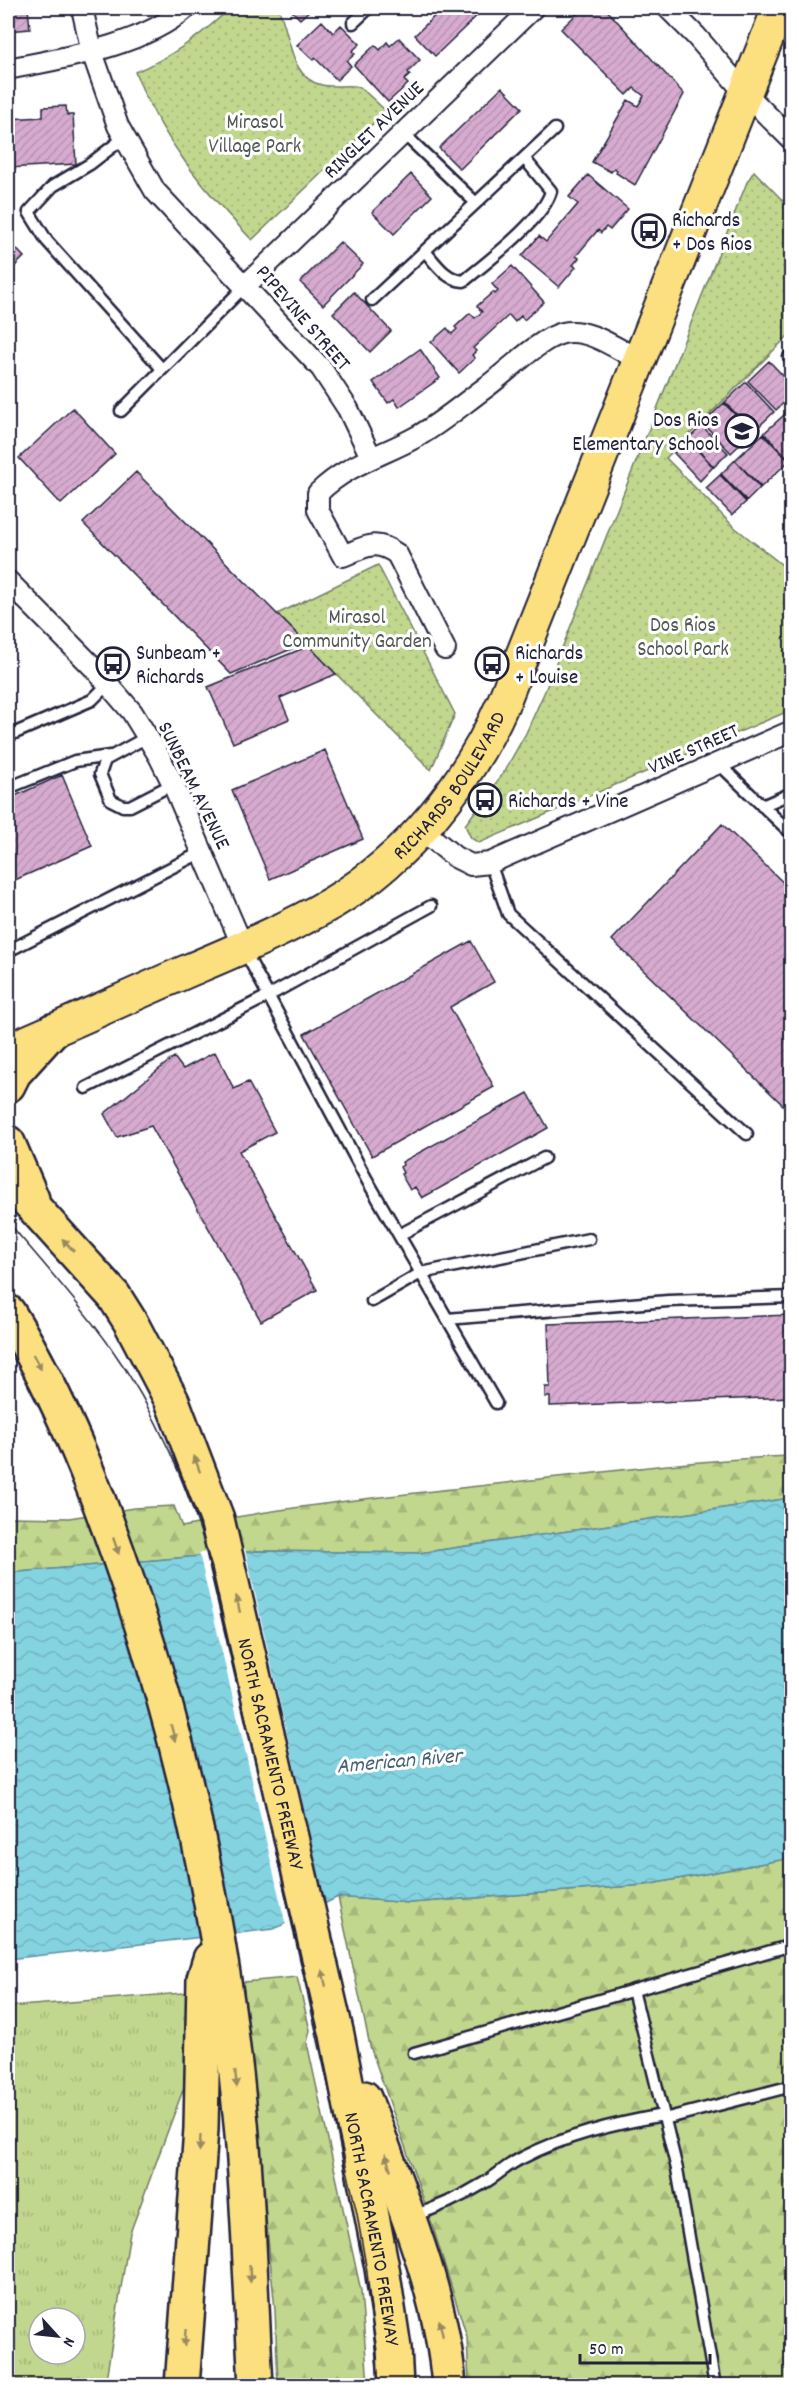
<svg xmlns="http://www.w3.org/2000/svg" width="799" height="2393" font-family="Dekko,sans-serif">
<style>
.grass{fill:url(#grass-tufts);stroke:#727c64;stroke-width:1.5;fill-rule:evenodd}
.forest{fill:url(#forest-firs);stroke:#727c64;stroke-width:1.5}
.park{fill:url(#park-dots);stroke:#727c64;stroke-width:1.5}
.water{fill:url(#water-waves);stroke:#5d8c9f;stroke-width:1.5}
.pier{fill:#fff}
.building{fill:url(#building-hatch);stroke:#22223b;stroke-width:1.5}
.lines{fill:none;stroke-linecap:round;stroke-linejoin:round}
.lane-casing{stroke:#22223b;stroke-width:15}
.street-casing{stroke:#22223b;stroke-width:24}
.primary-casing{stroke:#22223b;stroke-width:36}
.highway-casing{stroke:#22223b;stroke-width:38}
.lane{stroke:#fff;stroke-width:10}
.street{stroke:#fff;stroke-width:20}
.primary{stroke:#fce080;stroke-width:32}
.highway{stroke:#fce080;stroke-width:33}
.tram{stroke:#22223b;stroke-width:1.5}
.oneway{fill:#9a8a61}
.labels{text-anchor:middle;stroke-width:6;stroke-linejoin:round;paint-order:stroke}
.park-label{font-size:21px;fill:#525854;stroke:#fff}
.street-label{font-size:21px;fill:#22223b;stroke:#fff}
.poi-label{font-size:21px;fill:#22223b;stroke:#fff;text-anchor:start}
.water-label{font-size:22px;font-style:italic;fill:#446075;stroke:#fff}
</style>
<defs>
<pattern id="grass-tufts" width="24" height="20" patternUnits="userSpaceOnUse" patternTransform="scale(1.5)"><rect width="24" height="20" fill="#c1d78d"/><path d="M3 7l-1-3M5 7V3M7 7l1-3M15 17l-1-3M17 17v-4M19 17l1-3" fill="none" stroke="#a6b87b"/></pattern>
<pattern id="forest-firs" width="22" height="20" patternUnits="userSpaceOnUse" patternTransform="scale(1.5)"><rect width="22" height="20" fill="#c1d78d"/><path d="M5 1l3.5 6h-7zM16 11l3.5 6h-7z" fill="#a6b87b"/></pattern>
<pattern id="park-dots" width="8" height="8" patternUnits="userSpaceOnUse" patternTransform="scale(1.5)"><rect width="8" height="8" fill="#c1d78d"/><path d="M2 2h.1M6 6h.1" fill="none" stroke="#a6b87b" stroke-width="1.8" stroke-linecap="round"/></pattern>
<pattern id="water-waves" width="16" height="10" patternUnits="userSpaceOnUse" patternTransform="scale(1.5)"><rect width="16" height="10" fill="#84d3e1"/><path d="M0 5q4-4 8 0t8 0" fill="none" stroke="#72b5c2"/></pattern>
<pattern id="building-hatch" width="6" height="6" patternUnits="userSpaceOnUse" patternTransform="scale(1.5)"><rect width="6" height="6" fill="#d7abcf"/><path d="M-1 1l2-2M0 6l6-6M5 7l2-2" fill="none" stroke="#b893b3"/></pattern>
</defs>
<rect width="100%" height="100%" fill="#fff"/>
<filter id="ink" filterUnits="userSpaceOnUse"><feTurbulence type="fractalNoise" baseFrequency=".0167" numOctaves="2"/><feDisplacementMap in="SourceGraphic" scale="12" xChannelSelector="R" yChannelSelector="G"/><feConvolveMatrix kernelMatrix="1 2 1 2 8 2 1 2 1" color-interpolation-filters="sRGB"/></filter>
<g filter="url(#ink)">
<!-- grass -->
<path class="grass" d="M220,1990L130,2233L105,2385L8,2386V2007ZM39,2318H75V2354H39Z"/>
<!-- forest -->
<path class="forest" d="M791,1456V1498L420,1553L257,1551L8,1573V1517L69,1518L134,1508L174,1506L182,1527C286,1506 392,1496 497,1484C595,1473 693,1460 791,1456Z
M791,1858V2385H469L467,2337L430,2218L370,2046L338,1897L410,1903L645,1885Z
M297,1977L310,2030L307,2043L361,2291L368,2385H278L275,2310L243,1982Z"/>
<!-- park -->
<path class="park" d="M230,8H278C291,32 288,78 322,85C334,88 347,84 360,87L386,111L252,240C204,190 161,138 135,72C172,57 201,36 230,8Z
M754,171L791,209V333L666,458L733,526L791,572V710L479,843L471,838L465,825L504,772L526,733L545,691L747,182Z
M378,565L455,714L431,770L277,614Z"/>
<!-- water -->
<path class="water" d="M791,1498V1858L645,1885L410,1903L338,1897L274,1929L8,1959V1573L257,1551L420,1553Z"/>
<!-- pier -->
<path class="pier" d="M245,1549L326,1906L286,1926L199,1553Z"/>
<!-- building -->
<path class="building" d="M8,8H28L30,29L8,31Z
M289,8H312L300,19Z
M443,8H485L435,56L415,35Z
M583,8H605L684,94L635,185L616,173L617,170L614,168L611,172L592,162L628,100L638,106L644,96L634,88L627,95L561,29Z
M322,21L333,33L341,25L360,44L352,51L355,54L347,61L351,66L337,80L315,58L313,60L297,45Z
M399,38L420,60L408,72L410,75L404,80L408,84L388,102L354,65L375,45L380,50L387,42L390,46Z
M502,87L522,108L460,169L439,148Z
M66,106L67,115H73L76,164L8,168V119L43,117V107Z
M411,174L432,196L394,234L372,212Z
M588,175L628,209L610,230L606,227L601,233L598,230L576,256L579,258L573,265L576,267L559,287L522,256L539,236L546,242L578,204L569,197Z
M8,240L24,257L8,273Z
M340,242L363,264L323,305L300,282Z
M512,266L544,302L524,320L521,316L515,322L509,315L473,348L476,351L472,355L475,358L459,373L431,342L447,328L452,334L457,329L455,327L470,313L475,318L482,312L477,306L493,292L495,294L498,291L492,284Z
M354,292L391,331L370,352L333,313Z
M420,349L440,378L399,407L394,399L388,403L373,382Z
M769,361L792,385V395L776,410L748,381Z
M746,382L774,412L753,432L725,402Z
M724,403L752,433L731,453L703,423Z
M73,408L115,454L61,504L19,458Z
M792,408V459L790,460L764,433Z
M702,426L728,453L714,467L688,439Z
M763,434L789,461L761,487L735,460Z
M688,440L713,467L700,481L674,453Z
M735,460L760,488L747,501L721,474Z
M136,472L277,614L306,643L231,674L83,523Z
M720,475L746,502L732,515L706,488Z
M309,646L336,674L280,698L289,719L233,743L208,687Z
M325,750L363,839L270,879L232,790Z
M62,775L92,846L8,883V799Z
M722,824L792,891V1100L785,1107L612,940Z
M471,941L494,982L450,1007L494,1087L372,1156L304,1034Z
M215,1052L234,1089L248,1082L275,1132L239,1151L317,1290L261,1321L151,1126L117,1137L104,1114L174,1057L183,1069Z
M528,1093L548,1128L422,1198L415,1187L410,1190L401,1174L403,1173L400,1167L403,1165L402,1162Z
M792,1315V1397L550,1406V1397H545V1387H550L548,1324Z"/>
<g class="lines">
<!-- lane casing -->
<g class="lane-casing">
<path id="lane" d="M353,23L369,8
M125,137L90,164L53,186L29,212L47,241L162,369
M476,203L555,129
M425,251C436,264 446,280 464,281C487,262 544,219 551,191L524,158
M372,300L476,203L403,133
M789,357L792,360
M121,411L246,285
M8,736L92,700L108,684
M147,737L105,760L100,774L111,800L123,806H130L173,784
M718,763L792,834
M8,788L75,761L110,756
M762,806L792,793
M490,863L508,914L747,1134
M244,950L367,1180L496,1403
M8,951L202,852
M86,1088L268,996L431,906
M399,1235L544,1158
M372,1301L421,1273L589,1239
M447,1319L668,1301L792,1297
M633,1990L677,2169L715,2386
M414,2053L792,1945
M664,2119L792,2086
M412,2216C438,2208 461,2197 484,2183C497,2176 508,2164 522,2158C566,2135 614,2124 663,2115"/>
</g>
<!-- street casing -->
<g class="street-casing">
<path id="street" d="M82,8L92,52L118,126L155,191L321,368L348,409L371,457
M668,8L696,36L745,93L792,140
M8,69C63,58 143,46 186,8
M246,285L533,8
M8,581L95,669L132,712L159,756L173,784L243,947
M445,649L397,554C375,538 365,547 343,556L318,510V493C349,463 382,456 418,436C441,423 463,404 485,388C506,373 540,338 563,333C588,327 617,349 639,360
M421,829L455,857L471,865L490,863L792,731"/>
</g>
<!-- primary casing -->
<g class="primary-casing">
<g id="primary">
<path id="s1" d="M8,1050C69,1024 130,996 192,969C239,949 287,929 332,903C409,857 468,783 504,701L779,8"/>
</g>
</g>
<!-- highway casing -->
<g class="highway-casing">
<g id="highway">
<path d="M8,1085L14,1073L52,1031"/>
<path d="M8,1143L32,1199"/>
<path id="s2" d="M8,1179L114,1296L131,1323L172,1401L217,1519L337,2035L382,2268L394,2348L396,2386"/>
<path d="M8,1312C63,1402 100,1498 133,1598C189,1768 225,1944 241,2123C249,2210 251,2298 256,2386"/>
<path d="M364,2098L375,2125C405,2210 442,2295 449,2386"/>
<path d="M182,2386L201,2129L204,1979L210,1959"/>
</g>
</g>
<!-- lane -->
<use href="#lane" class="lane"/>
<!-- street -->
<use href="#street" class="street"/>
<!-- primary -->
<use href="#primary" class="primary"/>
<!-- highway -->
<use href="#highway" class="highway"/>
<!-- tram -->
<path class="tram" d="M8,1222C42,1262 78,1302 109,1345C158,1413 188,1488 212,1568L357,2214L367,2272L379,2386"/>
</g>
<!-- one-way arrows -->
<defs><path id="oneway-solid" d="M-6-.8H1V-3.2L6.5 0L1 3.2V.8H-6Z" transform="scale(1.5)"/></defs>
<g class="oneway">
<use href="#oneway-solid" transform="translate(68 1245) rotate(-133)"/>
<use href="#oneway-solid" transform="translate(37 1362) rotate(61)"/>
<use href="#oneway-solid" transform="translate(197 1464) rotate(-110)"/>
<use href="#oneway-solid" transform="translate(116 1546) rotate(71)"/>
<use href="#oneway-solid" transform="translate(238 1604) rotate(-103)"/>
<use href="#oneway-solid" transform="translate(173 1733) rotate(75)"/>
<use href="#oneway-solid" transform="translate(324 1978) rotate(-103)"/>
<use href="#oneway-solid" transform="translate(236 2079) rotate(84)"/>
<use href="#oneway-solid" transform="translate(200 2143) rotate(94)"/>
<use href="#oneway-solid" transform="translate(388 2162) rotate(-109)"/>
<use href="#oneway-solid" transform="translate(250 2274) rotate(87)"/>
<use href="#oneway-solid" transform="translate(441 2328) rotate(-102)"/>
<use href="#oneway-solid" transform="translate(185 2338) rotate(94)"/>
</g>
</g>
<!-- icons -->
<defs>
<g id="bus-ring" transform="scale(1.725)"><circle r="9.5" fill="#fff" stroke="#22223b" stroke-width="1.5"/><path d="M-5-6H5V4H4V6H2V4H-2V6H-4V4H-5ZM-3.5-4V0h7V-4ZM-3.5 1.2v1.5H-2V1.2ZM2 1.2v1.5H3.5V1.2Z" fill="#22223b"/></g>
<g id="school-ring" transform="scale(1.725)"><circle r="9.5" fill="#fff" stroke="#22223b" stroke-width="1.5"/><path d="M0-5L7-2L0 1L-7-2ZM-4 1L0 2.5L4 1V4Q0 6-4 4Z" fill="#22223b"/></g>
</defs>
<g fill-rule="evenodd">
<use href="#bus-ring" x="649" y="231"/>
<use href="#school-ring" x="742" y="431"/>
<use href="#bus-ring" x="113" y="664"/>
<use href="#bus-ring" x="492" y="664"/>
<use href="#bus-ring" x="485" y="800"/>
</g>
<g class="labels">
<!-- park labels -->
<g class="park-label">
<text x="255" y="128">Mirasol<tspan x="255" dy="24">Village Park</tspan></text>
<text x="357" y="623">Mirasol<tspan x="357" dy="24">Community Garden</tspan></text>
<text x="683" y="631">Dos Rios<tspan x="683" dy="24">School Park</tspan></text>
</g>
<!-- street labels -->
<g class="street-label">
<text transform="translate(373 129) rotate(-44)" y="7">RINGLET AVENUE</text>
<text transform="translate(304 317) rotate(49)" y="7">PIPEVINE STREET</text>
<text transform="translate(693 748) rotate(-24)" y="7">VINE STREET</text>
<text dy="7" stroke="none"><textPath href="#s1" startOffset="524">RICHARDS BOULEVARD</textPath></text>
<text transform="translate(195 785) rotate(64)" y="7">SUNBEAM AVENUE</text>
<text dy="7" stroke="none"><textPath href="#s2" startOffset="645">NORTH SACRAMENTO FREEWAY</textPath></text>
<text dy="7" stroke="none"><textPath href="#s2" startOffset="1131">NORTH SACRAMENTO FREEWAY</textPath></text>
</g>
<!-- poi labels -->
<g class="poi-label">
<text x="672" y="226">Richards<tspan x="672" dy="24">+ Dos Rios</tspan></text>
<text x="719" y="426" text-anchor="end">Dos Rios<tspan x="719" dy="24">Elementary School</tspan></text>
<text x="136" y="659">Sunbeam +<tspan x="136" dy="24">Richards</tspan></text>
<text x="515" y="659">Richards<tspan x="515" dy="24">+ Louise</tspan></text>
<text x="508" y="807">Richards + Vine</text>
</g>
<!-- water labels -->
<g class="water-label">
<text transform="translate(399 1759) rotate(-5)" y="8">American River</text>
</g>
</g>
<!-- margin -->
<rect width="799" height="2393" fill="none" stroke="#fff" stroke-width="30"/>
<rect x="15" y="15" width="769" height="2363" fill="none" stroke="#22223b" stroke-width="2" filter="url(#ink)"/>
<!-- north arrow -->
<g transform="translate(57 2336) rotate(117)"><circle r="28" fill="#ffffff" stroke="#a7a7b1" stroke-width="1.5"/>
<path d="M0-4.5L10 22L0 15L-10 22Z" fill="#22223b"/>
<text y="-9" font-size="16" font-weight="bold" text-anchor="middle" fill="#22223b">N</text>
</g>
<!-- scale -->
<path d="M580 2354v9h130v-9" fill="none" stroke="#22223b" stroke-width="3"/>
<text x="589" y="2354" font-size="18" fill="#22223b" stroke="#ffffff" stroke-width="4.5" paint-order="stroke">50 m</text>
</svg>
